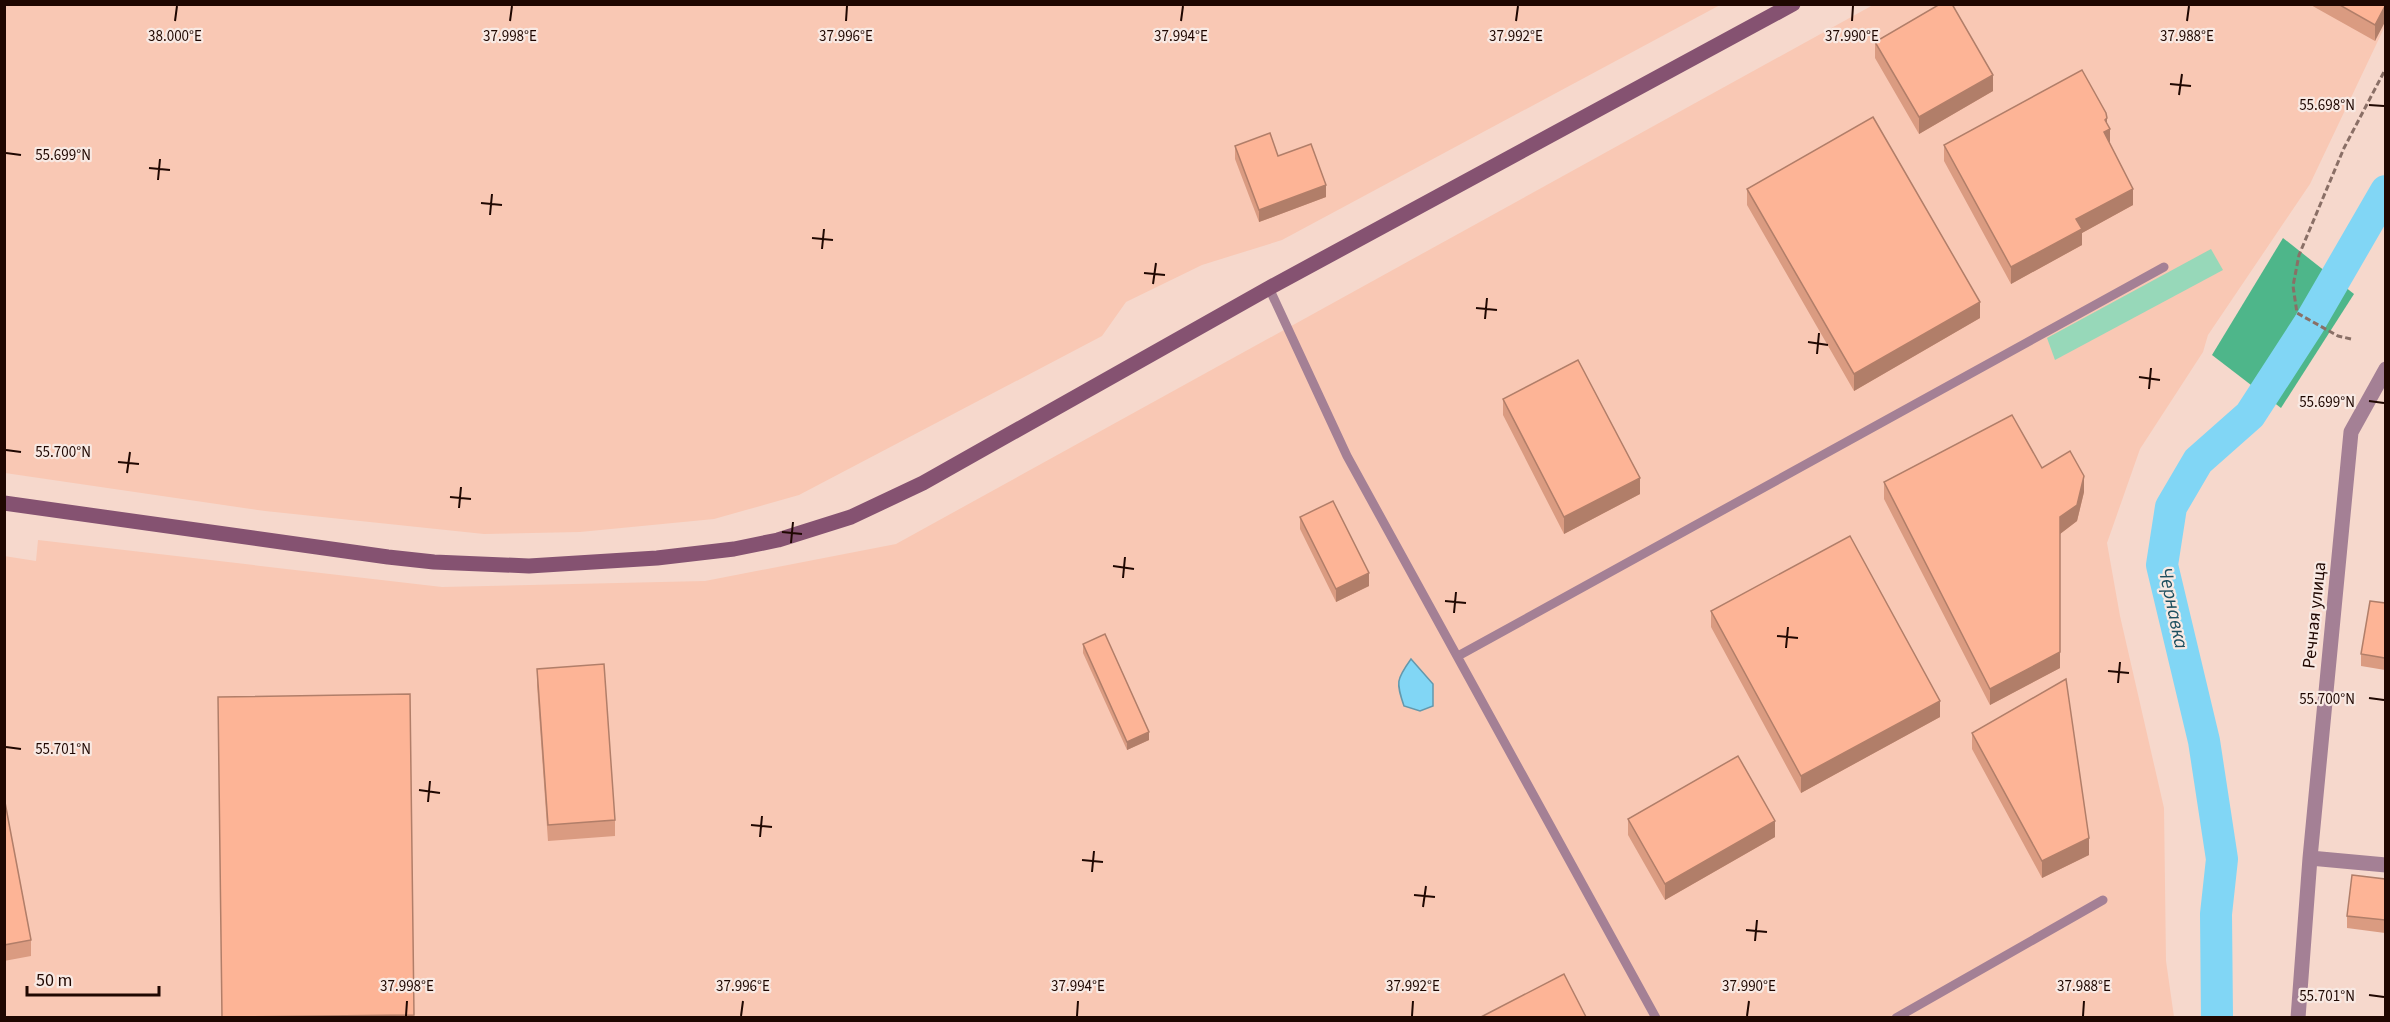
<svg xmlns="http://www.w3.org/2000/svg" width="2390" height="1022" font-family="'Source Sans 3',sans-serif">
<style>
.built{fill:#f9c8b4}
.green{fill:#97d8b9}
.forest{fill:#4eb68a}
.water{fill:#81d6f5;stroke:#6498ac;stroke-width:1.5}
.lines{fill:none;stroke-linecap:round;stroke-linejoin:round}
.river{stroke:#81d6f5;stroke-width:32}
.path{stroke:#8a6f66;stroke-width:3;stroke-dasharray:6 3;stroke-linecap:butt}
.lane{stroke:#a48095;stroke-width:9}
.street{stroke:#a48095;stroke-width:15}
.secondary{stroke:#855271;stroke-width:15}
.wall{fill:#da9b81}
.shaded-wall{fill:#b17e69}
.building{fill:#fdb496;stroke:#b17e69;stroke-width:1.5}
.ticks{fill:none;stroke:#1f0701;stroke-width:2}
.labels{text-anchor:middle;stroke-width:4.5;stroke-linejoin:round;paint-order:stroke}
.street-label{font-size:18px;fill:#1f0701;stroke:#f8e9e3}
.water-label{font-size:20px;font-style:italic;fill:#1e4f5f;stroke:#f8e9e3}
.ticks-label{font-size:15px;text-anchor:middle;fill:#1f0701;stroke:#f8e9e3;stroke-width:4.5;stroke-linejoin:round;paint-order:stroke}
</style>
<rect width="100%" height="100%" fill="#f6d8cc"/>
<!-- built -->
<path class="built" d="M5,5H1720L1282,240L1202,265L1126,302L1102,336L799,495L714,519L580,532L484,534L265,511L5,473Z
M1873,5H2385V26L2310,184L2208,335L2203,352L2140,449L2107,543L2120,616L2164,808L2166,961L2174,1017H5L4,556L36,561L38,540L442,587L705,581L896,544Z"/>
<!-- green -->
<path class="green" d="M2211,249L2223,270L2055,360L2047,338Z"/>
<!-- forest -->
<path class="forest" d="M2283,238L2354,294L2281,408L2212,355Z"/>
<!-- water -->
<path class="water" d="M1411,659L1433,684V706L1420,711L1404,706C1396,682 1396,680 1411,659Z"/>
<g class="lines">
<!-- river -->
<path class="river" d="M2217,1018L2216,914L2222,859L2204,741L2162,565L2171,507L2198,461L2250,415L2309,324L2386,191"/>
<!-- path -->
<path class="path" d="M2351,339L2338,336L2297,313L2293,286L2299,255L2344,148L2386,68"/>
<!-- lane -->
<path class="lane" d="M1269,288L1347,456L1656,1018
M1458,656L2164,267
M1896,1018L2103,900"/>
<!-- street -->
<path class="street" d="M2310,858L2386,865
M2298,1018L2310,858L2351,432L2386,369"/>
<!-- secondary -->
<path class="secondary" d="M4,503L388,557L434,562L529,566L657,558L734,549L778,540L851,517L923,483L1269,288L1793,4"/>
</g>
<!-- wall -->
<path class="wall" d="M2309,4H2385L2375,41Z
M1875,42L1993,91L1919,134L1875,58Z
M2107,124L2110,144L2133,205L2082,233V245L2011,284L1944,161V145Z
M1235,146L1278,156L1326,197L1259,222L1235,159Z
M1747,189L1980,318L1854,391L1747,205Z
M1503,399L1640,494L1564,534L1503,415Z
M2042,468L2084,492L2077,521L2060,534V668L1990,705L1884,499V482Z
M1300,517L1369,586L1336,602L1300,529Z
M2385,603V670L2361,666V654Z
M1711,611L1940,717L1801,793L1711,627Z
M1083,644L1149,740L1127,750L1083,653Z
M537,669L615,820V836L548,841L537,685Z
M410,694L414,1017H222Z
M1972,733L2089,855L2042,878L1972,749Z
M4,797L31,940V956L4,961Z
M1628,819L1775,837L1665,900L1628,835Z
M2385,879V933L2347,928V916Z"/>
<!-- shaded-wall -->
<path class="shaded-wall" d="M2385,6V22L2375,41V25Z
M1993,75V91L1919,134V117Z
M2107,118V130L2110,129V145L2104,148L2105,120Z
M1326,185V197L1259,222V210Z
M2133,189V205L2082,233V245L2011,284V267L2076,219Z
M1980,302V318L1854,391V374Z
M2084,476V492L2077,521L2060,534V668L1990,705V689L2060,517Z
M1640,478V494L1564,534V517Z
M1369,573V586L1336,602V589Z
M1940,701V717L1801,793V776Z
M1149,732V740L1127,750V742Z
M1775,821V837L1665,900V884Z
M2089,838V855L2042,878V861Z"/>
<!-- building -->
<path class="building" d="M1940,4H1952L1993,75L1919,117L1875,42Z
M2338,4H2385V6L2375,25Z
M2082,70L2106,113L2107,118L2105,120L2110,129L2104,132L2133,189L2076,219L2082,229L2011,267L1944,145Z
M1873,117L1980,302L1854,374L1747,189Z
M1270,133L1278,156L1311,144L1326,185L1259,210L1235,146Z
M1578,360L1640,478L1564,517L1503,399Z
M2012,415L2042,468L2070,451L2084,476L2077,505L2060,517V652L1990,689L1884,482Z
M1333,501L1369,573L1336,589L1300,517Z
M1850,536L1940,701L1801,776L1711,611Z
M2370,601L2385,603V658L2361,654Z
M1105,634L1149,732L1127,742L1083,644Z
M604,664L615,820L548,825L537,669Z
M2066,679L2089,838L2042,861L1972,733Z
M410,694L414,1015L222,1017L218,697Z
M1738,756L1775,821L1665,884L1628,819Z
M4,797L31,940L4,945Z
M2352,875L2385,879V920L2347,916Z
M1564,974L1586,1017H1481Z"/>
<!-- ticks -->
<path class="ticks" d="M175,21L177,6M510,21L512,6M846,21L847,6M1181,21L1183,6M1516,21L1518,6M1852,21L1853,6M2187,21L2189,6M2170,84L2191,86M2179,95L2182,74M2369,105L2384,106M6,153L21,155M149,168L170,170M158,180L160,159M481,203L502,205M490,215L492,194M812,238L833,240M822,249L824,229M1144,273L1165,275M1153,284L1156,263M1476,308L1497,310M1485,319L1487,298M1808,342L1828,345M1817,354L1819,333M2139,377L2160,380M2149,389L2151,368M2369,401L2384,403M6,450L21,452M118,462L139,464M127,473L130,452M450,497L471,499M459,508L461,487M782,532L802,534M791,543L793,522M1113,566L1134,569M1123,578L1125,557M1445,601L1466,603M1454,613L1456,592M1777,636L1798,638M1786,648L1788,627M2108,671L2129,673M2118,683L2120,662M2369,698L2384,700M6,747L21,749M419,790L440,793M428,802L430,781M751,825L772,827M760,837L762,816M1082,860L1103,862M1092,872L1094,851M1414,895L1435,897M1423,907L1426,886M1746,930L1767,932M1755,941L1757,920M2369,995L2384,997M406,1016L407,1001M741,1016L743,1001M1077,1016L1078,1001M1412,1016L1413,1001M1747,1016L1749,1001M2083,1016L2084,1001"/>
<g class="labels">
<!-- street labels -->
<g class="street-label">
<text transform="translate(2314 615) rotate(-84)" y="6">Речная улица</text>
</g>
<!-- water labels -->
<g class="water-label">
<text transform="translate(2174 608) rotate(78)" y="7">Чернавка</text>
</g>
</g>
<g class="ticks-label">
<text x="175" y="41">38.000°E</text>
<text x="510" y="41">37.998°E</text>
<text x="846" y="41">37.996°E</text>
<text x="1181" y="41">37.994°E</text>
<text x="1516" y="41">37.992°E</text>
<text x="1852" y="41">37.990°E</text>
<text x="2187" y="41">37.988°E</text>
<text x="2327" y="110">55.698°N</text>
<text x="63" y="160">55.699°N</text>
<text x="2327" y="407">55.699°N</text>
<text x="63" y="457">55.700°N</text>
<text x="2327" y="704">55.700°N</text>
<text x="63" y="754">55.701°N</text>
<text x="407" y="991">37.998°E</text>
<text x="743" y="991">37.996°E</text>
<text x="1078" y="991">37.994°E</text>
<text x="1413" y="991">37.992°E</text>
<text x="1749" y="991">37.990°E</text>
<text x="2084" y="991">37.988°E</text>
<text x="2327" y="1001">55.701°N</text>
</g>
<!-- border -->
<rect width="2390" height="1022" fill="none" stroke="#1f0701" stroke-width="12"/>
<!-- scale -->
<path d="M27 986v9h132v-9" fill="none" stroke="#1f0701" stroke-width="3"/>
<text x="36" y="986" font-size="18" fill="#1f0701" stroke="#f8e9e3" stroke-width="4.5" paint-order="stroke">50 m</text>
</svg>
